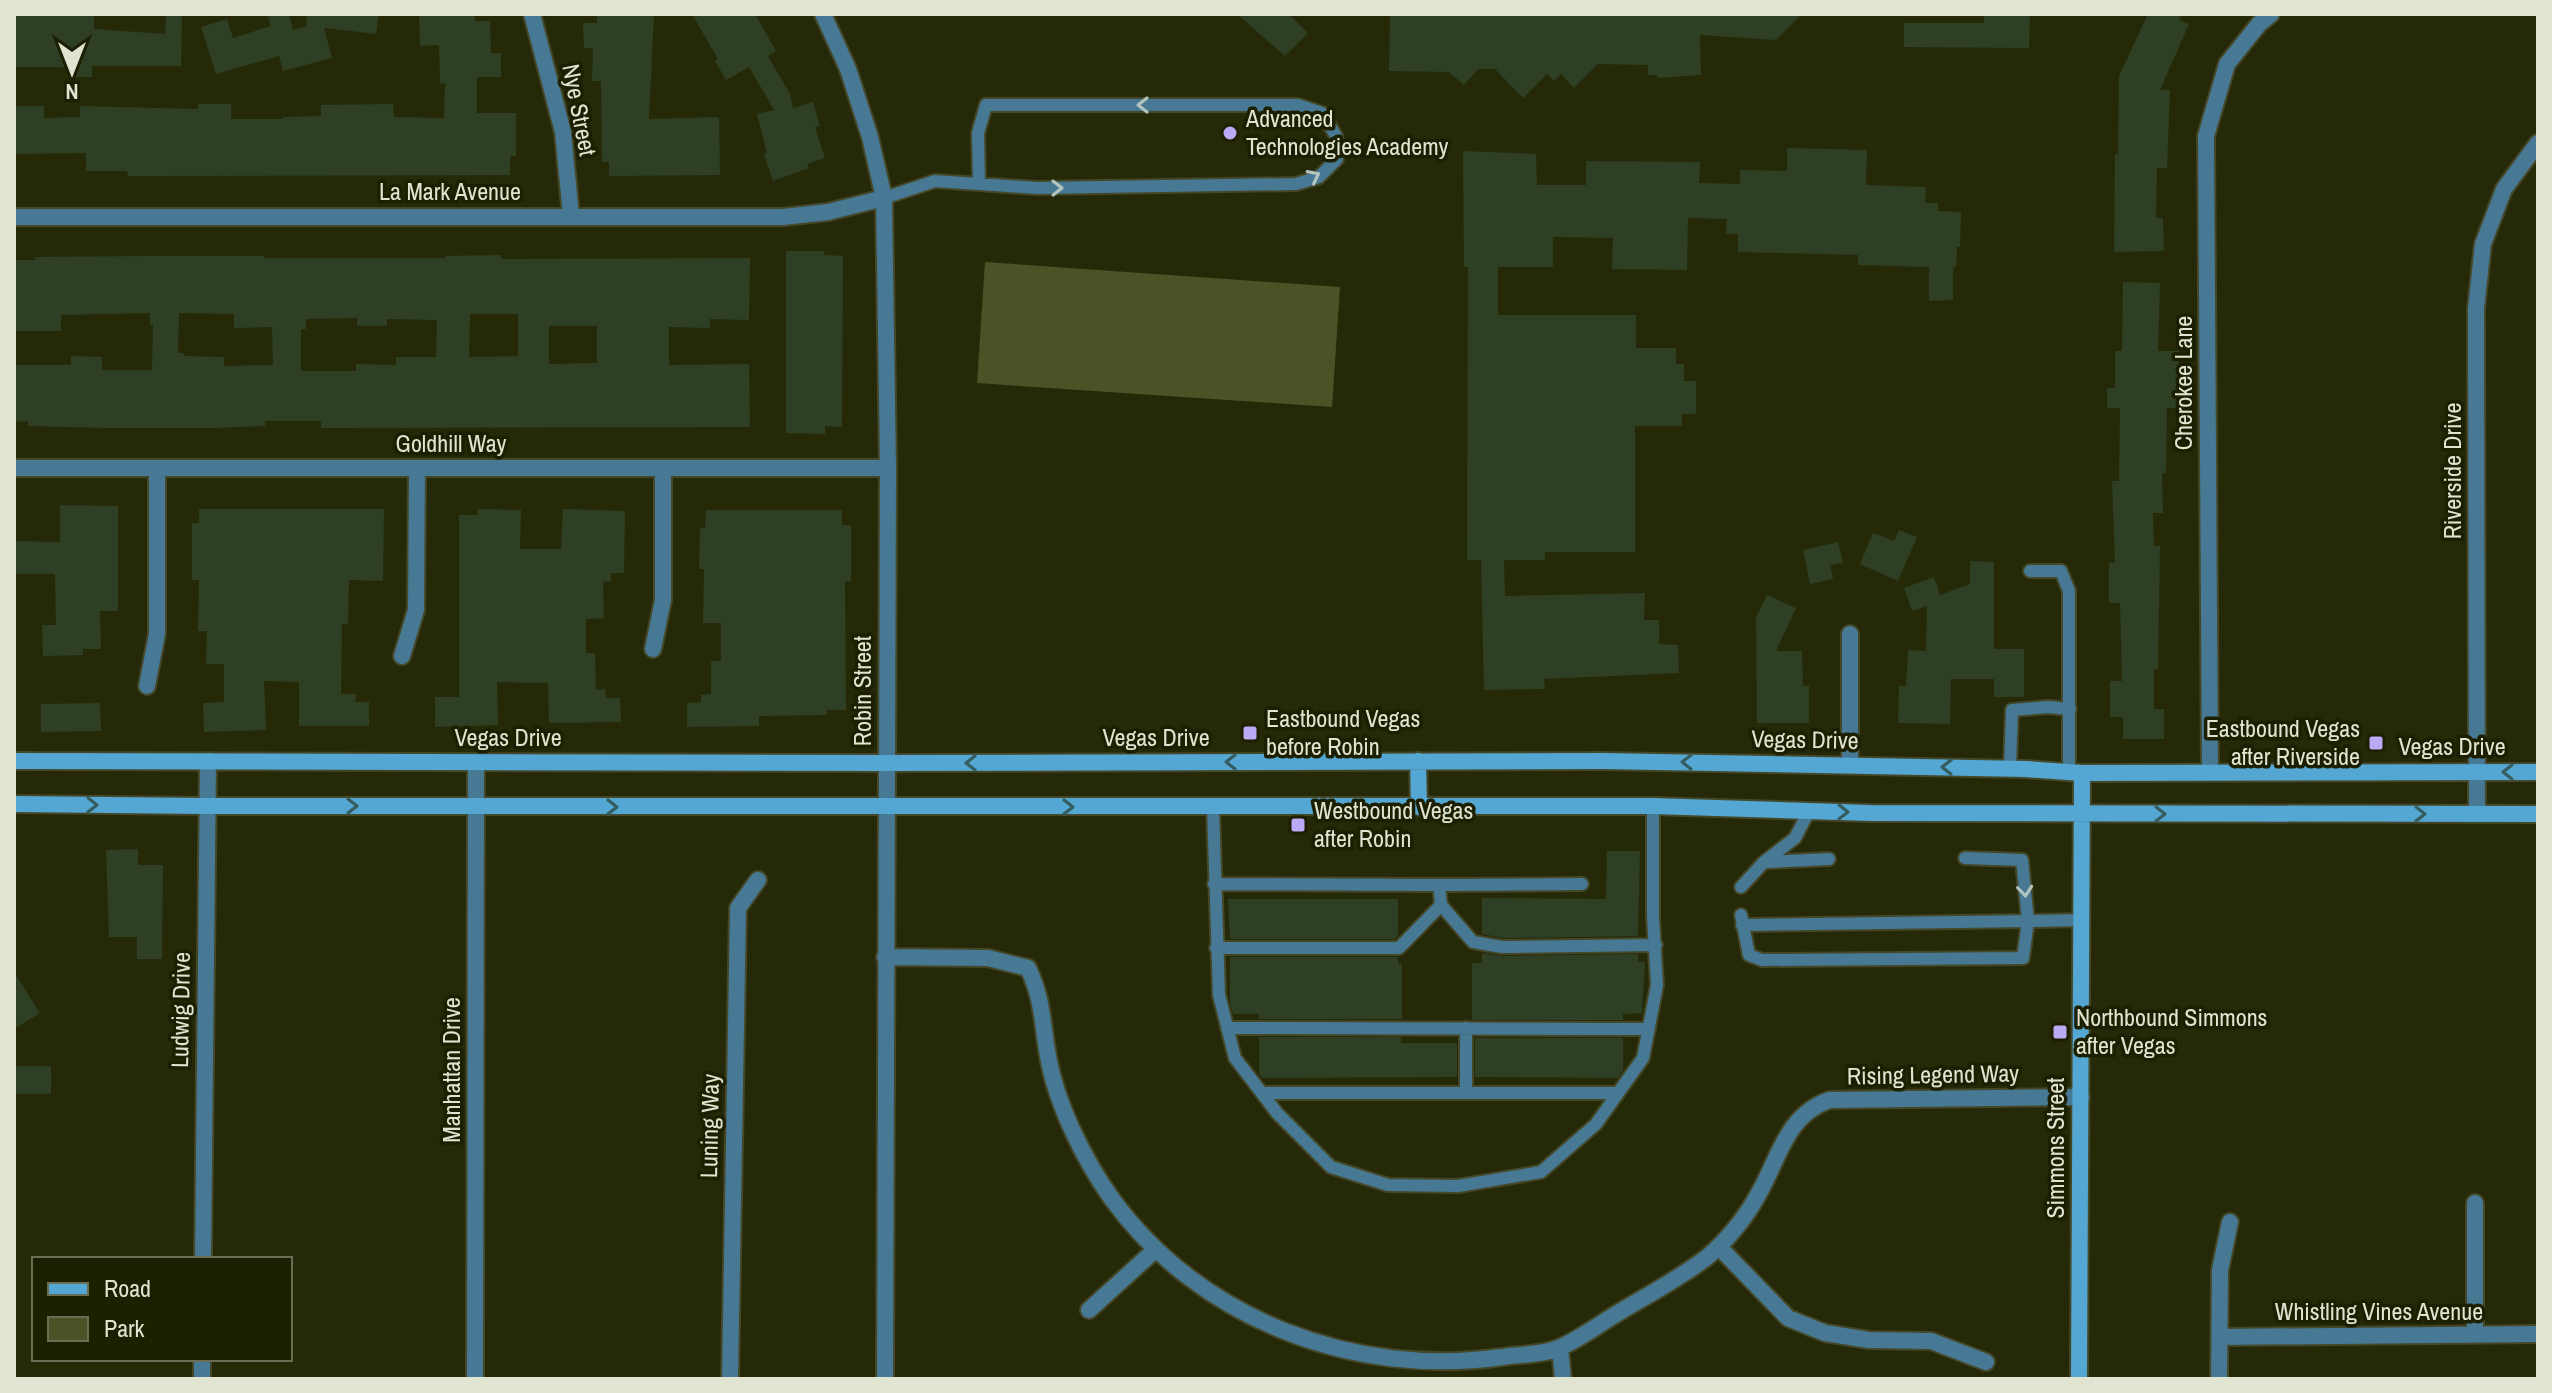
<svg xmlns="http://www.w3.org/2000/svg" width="2552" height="1393" font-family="'Archivo Narrow',sans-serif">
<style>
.green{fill:#4d5226}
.building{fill:#2e3f24;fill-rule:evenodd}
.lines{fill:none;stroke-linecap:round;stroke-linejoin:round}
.lane-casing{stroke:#444728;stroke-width:16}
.street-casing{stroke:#444728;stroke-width:20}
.secondary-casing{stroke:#444728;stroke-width:20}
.lane{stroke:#477894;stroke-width:12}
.street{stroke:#477894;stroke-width:16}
.secondary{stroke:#54a7d3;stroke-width:16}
.oneway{stroke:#b3c4bf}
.oneway2{stroke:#355c5f}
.poi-dot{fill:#bbaaf6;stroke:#1c1f00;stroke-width:3}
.labels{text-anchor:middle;stroke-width:7;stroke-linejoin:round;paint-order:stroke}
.street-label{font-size:24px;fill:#e1e4d1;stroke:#1c1f00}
.poi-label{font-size:24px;fill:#e1e4d1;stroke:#1c1f00;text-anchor:start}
</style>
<rect width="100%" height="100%" fill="#262908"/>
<!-- green -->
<path class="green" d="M985,262L1340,287L1332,407L977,383Z"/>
<!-- building -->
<path class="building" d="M14,14H94V29L165,34L166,14H182L181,66H92V77H70V67H14Z
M279,14H289L293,30L309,26H306L307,14H379L376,34L324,28L332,58L283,71L279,56L216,74L201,27L227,19L233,38L271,26L268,17Z
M419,14H475V21H490L491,53H501V77H477V113H516V156H510V175L128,176L127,171H86V153L14,154V106H44V118L80,117V106L198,109V104H231V119H283L282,117L321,116V105L393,104L394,117L444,118L445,83L440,84L439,45L420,46Z
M692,14H755L776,51L768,56L790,94L793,108L813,102L820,126L815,127L825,158L807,164L809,168L773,181L764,154L767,153L757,114L774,110L749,67L726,80L715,61L718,59Z
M1237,14H1289L1308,33L1285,56Z
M1390,14H1802L1776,40L1700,35L1701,75L1657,78V75H1648V65L1598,64L1574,88L1561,74L1554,81L1547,74L1523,98L1495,69H1478L1464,85L1449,72L1389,71Z
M1984,14H2030L2029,48L1904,47V23H1984Z
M2148,14H2182L2179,20L2189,24L2160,90H2170L2167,168H2157L2156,218H2163L2164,251L2114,252L2115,154H2118L2119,76Z
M654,15L649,119L719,117L720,175L609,176V162H602L601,81H592L593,48H584L583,23H597V16Z
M1787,148L1867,150L1866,185L1926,187L1925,203H1938V211L1961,212L1960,247H1957L1956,267H1953V300L1929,301V267L1858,265V255L1738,252V234H1726L1727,219L1688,218L1687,270L1612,269L1613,238L1553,237V267H1498V315H1636V348H1676V364H1684V381H1696V414H1682V426H1635V552H1545V560H1504L1505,596L1645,593L1644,620H1659V644L1678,645L1679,673L1544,679L1545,689L1484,690L1481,560H1467L1468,267H1464L1463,151L1536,154L1537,185H1586V161L1700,162L1699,183L1740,184V170L1787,171Z
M786,251H824V255L843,256L842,427L825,426V434L786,433Z
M501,255V259L750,258L749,320L710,319V328L669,327V365L749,364L750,427L321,428V421H265V426L216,428H110L28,426V421L14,422V365H71V356L102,357V370H152L153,325H150V313L61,315V331H14V260H35V257L148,256H264V258H445V256ZM179,313L234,314V328L272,327L273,365L224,366V357L184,356V353H178ZM470,314H518V356L469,357ZM357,318V326H387V319L437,320L436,357H396V365L356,364V371H301V329H306V319ZM549,326H597V363L549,364Z
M2123,282L2160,283L2158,351H2179L2178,408H2167L2166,473H2162L2163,513H2153L2154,546H2160L2158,669H2154V709H2164V739H2123V717H2110V681H2122L2120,603H2109V563H2115L2112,481H2119L2120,408H2107V388H2115V351H2122Z
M60,505L118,506V611H100L101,649H83V655L43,656L42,625H56L55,574H14V541L60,542Z
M199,509H384L383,581L349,580L348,624H342L341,694H356L355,702H369V726H299V682L264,681L266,730L204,732L203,703L224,702V664H206L207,631H198L199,580H192V523H199Z
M478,509L521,510L520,549H561L563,509L625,511L624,573H611V581L603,582L604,618L586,619V653H595L596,690L605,689L606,698H620L621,722L549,723L548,683L497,682L498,725L435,727V697H459V515H478Z
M706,510H842V525H851V581H845L846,710H827V715L759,716V726L687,727V703L701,702V695L711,694V661H721V623H703L704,569H699L700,528H705Z
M1899,530L1917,537L1898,581L1860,564L1873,533L1894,541Z
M1838,542L1843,563L1830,565L1833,579L1810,584L1803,550Z
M1970,561L1994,562V649H2024V697H1994V679H1951L1950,724L1898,723L1899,686H1906L1908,650L1926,651L1927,606L1912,611L1904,588L1934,577L1940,595L1970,584Z
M1767,595L1796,608L1776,651H1802L1803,686H1809V723H1757L1756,617Z
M100,703L101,731L41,732V704Z
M138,849V865H163L162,959H137V937H109L106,850Z
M1607,851H1640L1638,936L1503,938L1482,934V898L1606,899Z
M1228,899H1398V936L1395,939H1230Z
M1482,953L1502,956L1638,954V962H1645L1642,1013L1623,1014V1020H1472V963H1482Z
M1230,957H1398V964H1402V1019H1259V1014H1233L1230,1002Z
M14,972L40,1013L14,1029Z
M1259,1037H1401V1043H1457V1077L1262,1078L1259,1074Z
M1475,1038H1623V1070L1618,1078L1475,1077Z
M14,1066H51V1094H14Z"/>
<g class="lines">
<!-- lane casing -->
<g class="lane-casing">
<path id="lane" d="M884,198L935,181L1037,188L1296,184L1319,177L1337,159L1336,136L1322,113L1298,105H986L978,133L979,182
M2030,571H2061L2069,591V771
M2010,769L2012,710L2048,707L2070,709
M1213,807L1219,995L1235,1058L1277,1113L1331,1167L1388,1185L1458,1186L1541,1172L1596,1124L1643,1058L1657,985L1653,917V806
M1767,862L1829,859
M1214,884L1439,885
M1582,884L1439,885L1441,905L1473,942L1502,947L1656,945
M1741,887L1764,862L1795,838L1809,811
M1741,915L1749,955L1762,960L2023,958L2028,921L2081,920
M1742,925L2028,921L2022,860L1965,858
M1216,948H1399L1441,905
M1227,1028L1649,1029
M1466,1028V1093
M1262,1093H1618"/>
</g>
<!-- street casing -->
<g class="street-casing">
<path id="street" d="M532,14L563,132L571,216
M823,14L848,69L870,137L884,198L888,468L885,1379
M14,217H783L828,212L884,198
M14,468H888
M1850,634V765
M653,649L663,600V468
M402,656L416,610L417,468
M147,686L157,634V468
M2210,772L2206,136L2227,64L2259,24L2271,14
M2477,814L2476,309L2483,244L2504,189L2538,143
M885,957L988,958L1028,968C1043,999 1042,1023 1048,1056C1056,1103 1084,1160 1112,1199C1200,1320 1355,1378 1502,1357C1520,1354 1545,1355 1561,1347C1579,1339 1597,1326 1613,1316C1644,1297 1677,1280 1706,1258C1726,1242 1747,1216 1759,1193C1780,1156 1786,1116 1829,1100L2081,1097
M2475,1203V1335
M1719,1247L1788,1318L1825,1333L1869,1340L1931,1341L1986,1362
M203,1259L208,761
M1089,1310L1155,1250
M2220,1337L2538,1334
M1560,1348L1563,1379
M202,1379V1359
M475,1379L476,762
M730,1379L738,908L758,880
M2219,1379L2220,1270L2230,1222"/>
</g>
<!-- secondary casing -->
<g class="secondary-casing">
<path id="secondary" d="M14,761L886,763L1603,761L2025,769L2082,773L2538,772
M1418,761L1419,807
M14,804L207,806H1653L1870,813L2538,814
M2079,1379L2082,773"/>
</g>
<!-- lane -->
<use href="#lane" class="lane"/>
<!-- street -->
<use href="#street" class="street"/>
<!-- secondary -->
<use href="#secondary" class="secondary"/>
</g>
<!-- one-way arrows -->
<defs><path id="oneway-chevron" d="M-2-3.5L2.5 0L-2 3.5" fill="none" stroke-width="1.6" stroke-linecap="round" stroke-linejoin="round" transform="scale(2)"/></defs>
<g class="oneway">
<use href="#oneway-chevron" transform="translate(1143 105) rotate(180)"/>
<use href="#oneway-chevron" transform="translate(1314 176) rotate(-27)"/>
<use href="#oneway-chevron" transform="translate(1057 188) rotate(-1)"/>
<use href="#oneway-chevron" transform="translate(2025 891) rotate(84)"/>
</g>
<g class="oneway2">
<use href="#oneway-chevron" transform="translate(1231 762) rotate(180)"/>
<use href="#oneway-chevron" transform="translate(1687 762) rotate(-179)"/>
<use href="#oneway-chevron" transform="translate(971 763) rotate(180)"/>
<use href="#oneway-chevron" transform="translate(1947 767) rotate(-179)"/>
<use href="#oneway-chevron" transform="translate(2508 772) rotate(-180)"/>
<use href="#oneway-chevron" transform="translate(92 805) rotate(1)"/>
<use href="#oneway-chevron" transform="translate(352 806)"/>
<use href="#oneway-chevron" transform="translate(612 807)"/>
<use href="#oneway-chevron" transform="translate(1068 807)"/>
<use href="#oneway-chevron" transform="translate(1843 812) rotate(1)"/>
<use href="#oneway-chevron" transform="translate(2160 814)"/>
<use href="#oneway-chevron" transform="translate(2420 814)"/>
</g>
<!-- markers -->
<g class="poi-dot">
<circle cx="1230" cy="133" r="8"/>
<rect x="1242" y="725" width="16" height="16" rx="4"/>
<rect x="2368" y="735" width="16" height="16" rx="4"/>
<rect x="1290" y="817" width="16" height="16" rx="4"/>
<rect x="2052" y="1024" width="16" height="16" rx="4"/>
</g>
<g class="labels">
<!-- street labels -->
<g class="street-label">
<text transform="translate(579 110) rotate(79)" y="8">Nye Street</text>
<text x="450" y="200">La Mark Avenue</text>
<text transform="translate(2184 383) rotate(-90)" y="8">Cherokee Lane</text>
<text x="451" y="452">Goldhill Way</text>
<text transform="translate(2453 471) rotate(-90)" y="8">Riverside Drive</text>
<text transform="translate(863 691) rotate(-90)" y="8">Robin Street</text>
<text x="508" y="746">Vegas Drive</text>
<text x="1156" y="746">Vegas Drive</text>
<text transform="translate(1805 740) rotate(1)" y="8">Vegas Drive</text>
<text x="2452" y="755">Vegas Drive</text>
<text transform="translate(181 1010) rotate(-89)" y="8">Ludwig Drive</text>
<text transform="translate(452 1070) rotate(-90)" y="8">Manhattan Drive</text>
<text transform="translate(1933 1075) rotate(-1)" y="8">Rising Legend Way</text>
<text transform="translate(710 1126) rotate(-89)" y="8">Luning Way</text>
<text transform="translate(2056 1148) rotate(-90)" y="8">Simmons Street</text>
<text x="2379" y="1320">Whistling Vines Avenue</text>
</g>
<!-- poi labels -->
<g class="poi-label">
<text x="1246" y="127">Advanced<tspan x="1246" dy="28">Technologies Academy</tspan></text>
<text x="1266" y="727">Eastbound Vegas<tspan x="1266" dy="28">before Robin</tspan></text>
<text x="2360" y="737" text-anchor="end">Eastbound Vegas<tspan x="2360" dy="28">after Riverside</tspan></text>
<text x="1314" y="819">Westbound Vegas<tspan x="1314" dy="28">after Robin</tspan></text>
<text x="2076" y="1026">Northbound Simmons<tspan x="2076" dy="28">after Vegas</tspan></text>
</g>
</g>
<!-- border -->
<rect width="2552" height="1393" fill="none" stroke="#e1e4d1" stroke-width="32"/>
<!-- legend -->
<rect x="32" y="1257" width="260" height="104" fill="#1c1f00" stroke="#6b6e54" stroke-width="2"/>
<rect x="48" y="1283" width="40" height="12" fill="#54a7d3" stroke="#6b6e54" stroke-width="2"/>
<text x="104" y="1297" font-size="24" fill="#e1e4d1">Road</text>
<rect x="48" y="1317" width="40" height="24" fill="#4d5226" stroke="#6b6e54" stroke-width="2"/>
<text x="104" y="1337" font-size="24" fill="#e1e4d1">Park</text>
<!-- north arrow -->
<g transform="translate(72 72) rotate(180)" stroke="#1c1f00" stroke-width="6" paint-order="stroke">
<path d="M0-6L14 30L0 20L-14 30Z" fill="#e1e4d1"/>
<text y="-12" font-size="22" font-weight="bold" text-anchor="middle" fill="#e1e4d1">N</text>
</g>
</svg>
